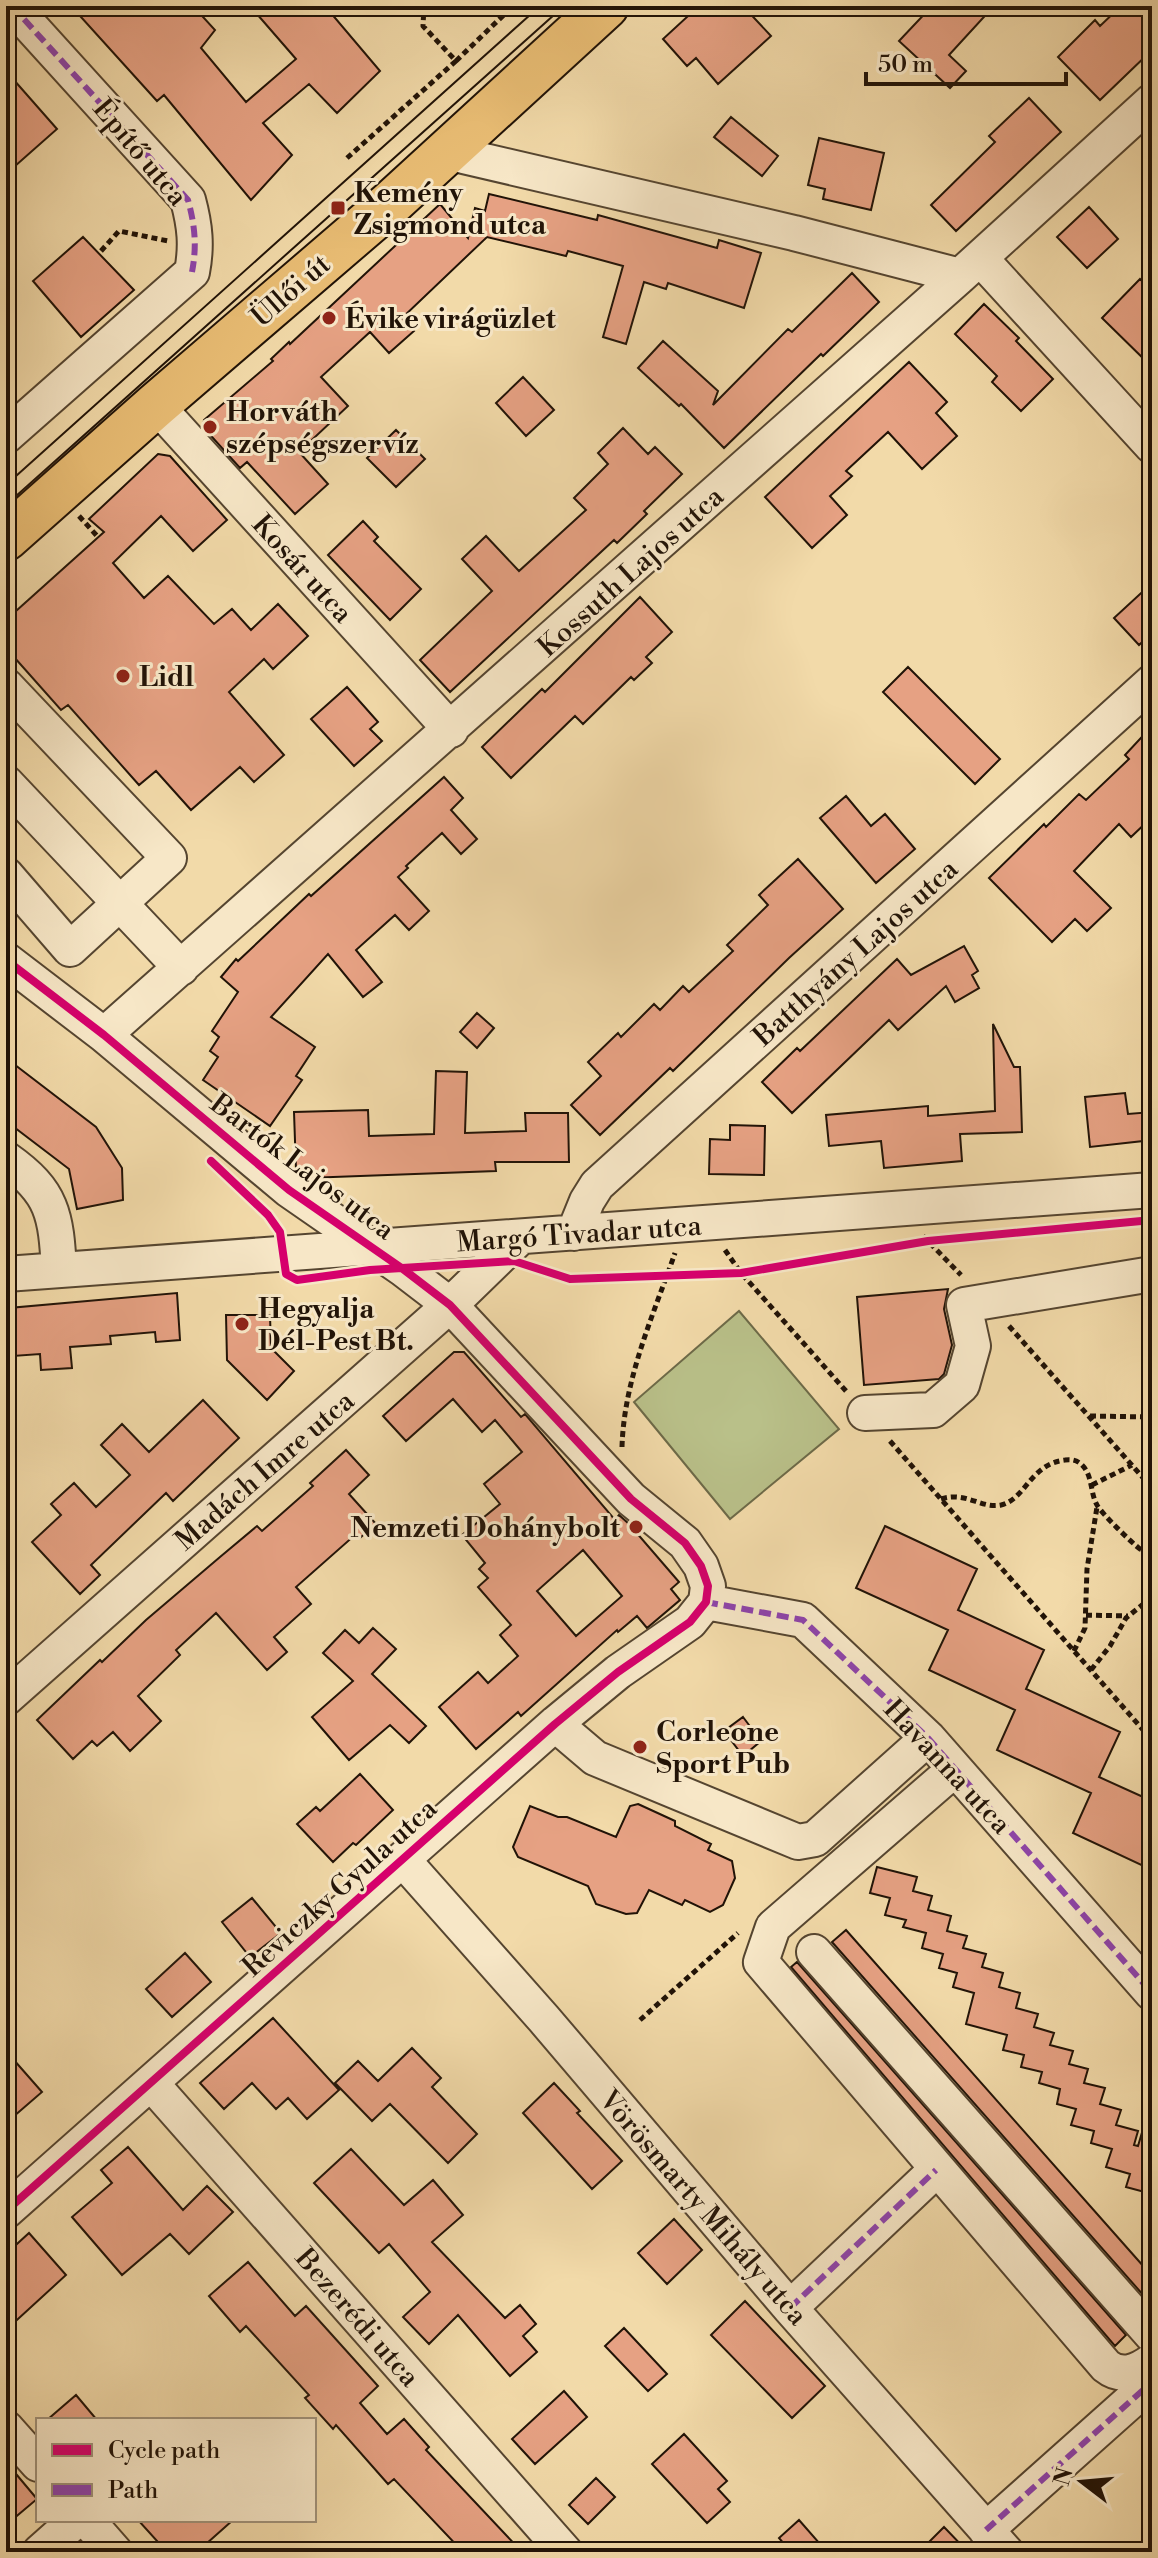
<svg xmlns="http://www.w3.org/2000/svg" width="1158" height="2558" font-family="'Libre Bodoni',serif">
<style>
.green{fill:#b9c089;stroke:#6d6a48;stroke-width:2}
.building{fill:#e6a183;stroke:#211307;stroke-width:2;fill-rule:evenodd}
.lines{fill:none;stroke-linecap:round;stroke-linejoin:round}
.minor-casing{stroke:#554530;stroke-width:38}
.major-casing{stroke:#211307;stroke-width:48}
.path{stroke:#211307;stroke-width:5;stroke-dasharray:6 4;stroke-linecap:butt}
.minor{stroke:#f7e7c7;stroke-width:34}
.major{stroke:#e9bd74;stroke-width:44}
.tram{stroke:#211307;stroke-width:2}
.quiet{stroke:#8e44ad;stroke-width:6;stroke-dasharray:12 6;stroke-linecap:butt}
.cycleway-casing{stroke:#f7e7c7;stroke-width:13}
.cycleway{stroke:#d6006c;stroke-width:8}
.poi-dot{fill:#8f2418;stroke:#f7e7c7;stroke-width:3}
.labels{text-anchor:middle;stroke-width:6;stroke-linejoin:round;paint-order:stroke}
.street-label{font-size:28px;fill:#211307;stroke:#f7e7c7}
.poi-label{font-size:28px;font-weight:bold;fill:#211307;stroke:#f7e7c7;text-anchor:start}
</style>
<rect width="100%" height="100%" fill="#f2daa9"/>
<filter id="stains"><feTurbulence type="fractalNoise" baseFrequency=".0025" numOctaves="4"/><feColorMatrix values="0 0 0 0 .2 0 0 0 0 .09 0 0 0 0 .02 0 0 0 .5 -.17"/></filter>
<radialGradient id="worn" r=".72"><stop offset=".6" stop-color="#630" stop-opacity="0"/><stop offset="1" stop-color="#630" stop-opacity=".3"/></radialGradient>
<!-- green -->
<path class="green" d="M739,1311L839,1429L730,1519L634,1402Z"/>
<!-- building -->
<path class="building" d="M71,6H193L215,30L201,48L246,102L296,59L250,6H325L380,71L337,113L309,84L263,123L292,155L251,200L164,95L157,101Z
M677,6H743L771,36L718,84L696,58L687,66L663,39L687,17Z
M932,6H994L949,55L966,71L950,88L899,41Z
M1121,6H1152V50L1100,100L1058,57L1095,20L1100,26Z
M6,71L57,129L6,174Z
M1029,98L1061,132L956,231L931,205L995,142L989,136Z
M731,117L778,156L762,176L714,137Z
M819,138L884,153L871,210L823,199L825,189L808,185Z
M489,194L597,220L598,215L717,248L719,240L761,253L744,308L668,283L666,289L644,282L626,344L603,337L623,266L568,251L566,256L487,237L402,318L414,331L389,353L370,332L321,377L348,406L299,452L328,484L295,514L247,462L240,468L203,427L204,420L273,361L271,359L289,342L290,344L440,204L468,238L475,208L485,211Z
M1089,207L1118,239L1087,268L1057,237Z
M83,237L134,290L81,337L33,281Z
M852,273L879,302L823,356L821,354L724,448L681,404L679,406L638,368L663,341L718,391L713,405L788,329L792,332Z
M1140,279L1152,291V367L1102,318Z
M984,304L1019,338L1016,341L1053,379L1021,411L992,382L997,376L955,334Z
M909,362L947,402L936,413L957,436L922,469L888,432L846,471L852,476L830,496L847,515L812,548L765,497Z
M523,377L554,410L526,436L496,403Z
M623,428L648,454L655,447L682,474L644,511L647,514L617,543L614,540L450,692L420,660L492,591L462,559L486,536L519,571L586,510L574,498L608,464L598,453Z
M396,430L425,459L396,487L367,458Z
M158,454L170,456L227,520L193,551L161,516L113,563L144,598L168,576L214,624L232,609L251,630L278,604L308,636L273,669L264,659L229,692L284,755L254,782L240,767L191,810L156,771L139,785L68,705L61,710L6,648V620L104,532L89,519Z
M363,521L378,537L374,541L421,589L390,620L328,555Z
M1152,583V633L1139,645L1114,618Z
M640,597L672,632L646,657L652,663L634,680L631,677L583,724L575,716L511,778L482,747L542,689L545,692Z
M908,667L1000,759L975,784L883,692Z
M347,687L378,722L370,729L382,741L354,766L311,719Z
M1152,726V817L1131,837L1119,824L1074,871L1111,908L1087,931L1075,919L1052,942L989,878L1044,824L1046,827L1079,794L1086,800L1129,759L1125,755Z
M444,777L463,798L451,810L477,839L461,854L442,833L406,866L408,868L398,877L429,911L409,930L395,915L356,950L382,982L363,997L328,954L271,1017L315,1047L296,1076L302,1080L270,1126L203,1080L218,1057L210,1051L219,1037L212,1031L238,992L221,977L236,959L238,961L309,894L311,896Z
M846,796L871,826L885,814L915,849L876,883L820,818Z
M798,859L843,909L789,958L673,1071L670,1068L600,1135L571,1105L601,1076L588,1062L618,1033L621,1037L654,1004L660,1010L683,986L689,992L733,951L727,945L768,905L759,895Z
M964,946L978,971L972,975L979,988L955,1002L946,986L898,1030L889,1020L792,1113L762,1082L797,1048L800,1051L897,959L911,975Z
M477,1013L494,1028L477,1048L460,1032Z
M993,1024L1014,1067H1020L1022,1132L960,1134L962,1161L884,1168L881,1141L829,1146L826,1115L928,1106V1116L995,1111Z
M6,1058L96,1127L122,1168L123,1200L77,1209L69,1169L6,1121Z
M436,1071L467,1072L465,1133L526,1131L525,1113H568L569,1162H495L496,1171L306,1178L296,1170L294,1112L368,1110L369,1136L434,1134Z
M1125,1093L1128,1114L1152,1112V1140L1090,1147L1085,1097Z
M730,1125L765,1126L764,1175L709,1174L710,1139L730,1140Z
M948,1289L944,1309L952,1345L944,1374L939,1379L864,1385L857,1297Z
M177,1293L180,1340L156,1342L155,1332L110,1336L111,1344L70,1347L72,1368L41,1370L40,1354L13,1356L9,1308Z
M226,1315H270L271,1348L294,1371L267,1400L227,1360Z
M454,1352H464L521,1417L525,1414L615,1520L619,1515L629,1524L679,1582L671,1589L680,1600L647,1628L637,1616L618,1632L617,1630L521,1716L518,1712L476,1749L439,1707L478,1672L488,1683L518,1656L500,1635L511,1625L478,1587L488,1578L479,1569L485,1563L462,1535L500,1504L484,1484L522,1452L495,1420L482,1432L453,1399L406,1441L383,1416ZM583,1550L622,1596L576,1636L537,1591Z
M203,1400L239,1438L173,1501L166,1493L91,1565L100,1575L80,1594L32,1542L61,1515L51,1504L74,1483L96,1507L130,1475L101,1445L122,1424L149,1452Z
M346,1450L369,1475L349,1494L376,1524L360,1538L356,1534L296,1587L311,1604L274,1637L287,1652L267,1670L216,1613L176,1650L180,1655L138,1696L161,1721L130,1751L113,1732L97,1746L92,1741L73,1759L37,1720L100,1660L102,1662L146,1620L220,1557L257,1526L262,1531L313,1486L310,1483Z
M885,1526L977,1569L958,1610L1044,1650L1026,1689L1120,1732L1099,1777L1152,1801V1870L1073,1833L1091,1793L997,1750L1015,1710L929,1670L948,1630L856,1588Z
M373,1628L396,1649L372,1674L426,1726L409,1743L390,1725L349,1760L312,1717L353,1681L323,1653L345,1630L359,1643Z
M743,1717L761,1741L743,1756L724,1731Z
M360,1774L393,1810L356,1845L353,1843L333,1862L297,1824L316,1807L320,1811Z
M638,1804L675,1821V1826L711,1844L708,1850L732,1861L735,1878L723,1905L710,1912L685,1900L682,1905L649,1890L637,1913L626,1914L596,1904L588,1886L518,1857L513,1847L530,1806L558,1817H567L616,1837L630,1806Z
M877,1867L917,1877L913,1891L932,1896L928,1910L951,1916L947,1931L967,1936L963,1948L986,1954L982,1967L1003,1973L999,1987L1020,1993L1016,2008L1038,2014L1034,2027L1054,2033L1050,2045L1073,2051L1069,2064L1088,2069L1084,2083L1105,2088L1100,2104L1121,2110L1116,2125L1138,2131L1134,2145L1138,2146L1146,2119L1152,2120V2194L1126,2187L1130,2174L1106,2167L1112,2149L1091,2143L1094,2131L1071,2125L1076,2109L1057,2104L1060,2089L1039,2083L1042,2072L1021,2067L1024,2055L1003,2050L1007,2035L966,2024L974,1993L953,1987L957,1973L939,1968L943,1954L922,1948L926,1933L903,1927L906,1920L885,1915L890,1898L870,1893Z
M252,1898L281,1933L250,1957L222,1922Z
M846,1930L1152,2276V2305L832,1942Z
M185,1953L211,1982L172,2017L146,1989Z
M797,1962L1126,2335L1115,2346L791,1967Z
M273,2018L339,2090L307,2119L288,2098L276,2109L252,2083L224,2109L200,2083Z
M412,2048L441,2078L432,2087L477,2134L448,2163L390,2104L372,2121L335,2083L358,2061L378,2081Z
M6,2051L42,2092L6,2123Z
M554,2083L580,2111L577,2113L622,2161L592,2189L523,2113Z
M128,2147L183,2210L207,2186L233,2212L189,2254L170,2234L122,2275L72,2217L112,2183L101,2170Z
M351,2149L404,2205L433,2180L463,2215L432,2242L505,2318L520,2305L536,2324L523,2336L537,2352L510,2376L458,2315L429,2344L403,2317L430,2292L389,2244L379,2253L314,2183Z
M674,2219L702,2250L667,2284L638,2253Z
M29,2233L66,2275L6,2330V2254Z
M248,2262L295,2316L306,2306L378,2386L360,2403L387,2434L404,2419L429,2447L426,2450L522,2552H463L394,2479L388,2484L336,2425L333,2429L305,2398L309,2395L246,2326L240,2332L209,2296Z
M745,2301L825,2386L792,2418L711,2335Z
M624,2328L667,2374L648,2391L605,2346Z
M564,2391L587,2417L535,2464L512,2439Z
M76,2395L97,2420H47Z
M684,2434L727,2481L718,2489L730,2502L707,2523L652,2464Z
M6,2462L37,2499L6,2525Z
M596,2478L615,2497L588,2524L569,2505Z
M138,2520H233L197,2552H167Z
M799,2520L827,2552H791L779,2538Z
M944,2527L968,2552H919Z"/>
<g class="lines">
<!-- minor casing -->
<g class="minor-casing">
<path id="minor" d="M446,152L794,233L960,276
M980,258L1152,446
M156,405L451,730
M6,436L192,272C197,246 195,226 188,200L12,6
M6,686L169,858L70,949L6,875
M6,783L181,968
M6,960L104,1035L289,1190L403,1269L450,1305L631,1499L685,1543L701,1566L708,1586L706,1602L690,1622L618,1672L555,1724L6,2211
M104,1035L960,276L1152,101
M6,1159C53,1192 56,1215 59,1270
M574,1233L587,1201L597,1185L1152,682
M6,1274L1152,1190
M865,1413L933,1410L962,1385L973,1346L964,1305L1152,1274
M706,1602L803,1620L928,1738L1152,1993
M6,1698L450,1305L519,1238
M555,1724L595,1758L798,1842L815,1839L928,1738
M955,1769L773,1927L761,1962L1106,2366C1121,2378 1137,2372 1152,2361
M403,1860L544,2019L790,2308L1006,2552
M814,1952L1152,2335
M151,2083L565,2552
M790,2308L936,2170
M6,2428L38,2464
M87,2520L115,2552
M986,2530L1152,2382
M40,2552L76,2520"/>
</g>
<!-- major casing -->
<g class="major-casing">
<path id="major" d="M6,538L156,405L390,204L606,6"/>
</g>
<!-- path -->
<path class="path" d="M456,61L513,6
M347,158L456,61L423,26L424,6
M101,251L119,231L168,241
M79,516L98,537
M923,1236L961,1275
M725,1250L741,1273L846,1391
M1009,1326L1152,1488
M1090,1416L1152,1417
M890,1441L1152,1740
M622,1447C624,1379 653,1316 675,1253
M1092,1485L1132,1465
M941,1499C966,1491 981,1509 1001,1505C1026,1499 1030,1464 1065,1460C1071,1459 1077,1460 1082,1465C1093,1476 1090,1493 1097,1505C1101,1513 1133,1544 1140,1549C1144,1551 1148,1552 1152,1553
M1086,1615L1128,1616
M1074,1651L1085,1628L1087,1569L1097,1507
M1091,1670L1110,1646L1126,1618L1152,1597
M640,2020L738,1933"/>
<!-- minor -->
<use href="#minor" class="minor"/>
<!-- major -->
<use href="#major" class="major"/>
<!-- tram -->
<path class="tram" d="M6,485L540,6
M6,505L564,6"/>
<!-- quiet -->
<path class="quiet" d="M12,6L188,200C195,226 197,246 192,272
M706,1602L803,1620L928,1738L1152,1993
M790,2308L936,2170
M986,2530L1152,2382"/>
<!-- cycleway casing -->
<g class="cycleway-casing">
<path id="cycleway" d="M6,960L104,1035L289,1190L403,1269L450,1305L631,1499L685,1543L701,1566L708,1586L706,1602L690,1622L618,1672L555,1724L6,2211
M211,1161L268,1215L280,1232L286,1274L297,1280L370,1270L514,1261L570,1279L741,1273L928,1241L1152,1220"/>
</g>
<!-- cycleway -->
<use href="#cycleway" class="cycleway"/>
</g>
<!-- markers -->
<g class="poi-dot">
<rect x="330" y="200" width="16" height="16" rx="4"/>
<circle cx="329" cy="318" r="8"/>
<circle cx="210" cy="427" r="8"/>
<circle cx="123" cy="676" r="8"/>
<circle cx="242" cy="1324" r="8"/>
<circle cx="636" cy="1527" r="8"/>
<circle cx="640" cy="1747" r="8"/>
</g>
<g class="labels">
<!-- street labels -->
<g class="street-label">
<text transform="translate(141 152) rotate(50)" y="10">Építő utca</text>
<text transform="translate(290 290) rotate(-41)" y="10">Üllői út</text>
<text transform="translate(303 568) rotate(48)" y="10">Kosár utca</text>
<text transform="translate(630 571) rotate(-42)" y="10">Kossuth Lajos utca</text>
<text transform="translate(855 952) rotate(-42)" y="10">Batthyány Lajos utca</text>
<text transform="translate(303 1166) rotate(37)" y="10">Bartók Lajos utca</text>
<text transform="translate(579 1233) rotate(-4)" y="10">Margó Tivadar utca</text>
<text transform="translate(264 1470) rotate(-41)" y="10">Madách Imre utca</text>
<text transform="translate(948 1766) rotate(47)" y="10">Havanna utca</text>
<text transform="translate(339 1887) rotate(-42)" y="10">Reviczky Gyula utca</text>
<text transform="translate(704 2207) rotate(49)" y="10">Vörösmarty Mihály utca</text>
<text transform="translate(358 2317) rotate(49)" y="10">Bezerédi utca</text>
</g>
<!-- poi labels -->
<g class="poi-label">
<text x="354" y="202">Kemény<tspan x="354" dy="32">Zsigmond utca</tspan></text>
<text x="345" y="328">Évike virágüzlet</text>
<text x="226" y="421">Horváth<tspan x="226" dy="32">szépségszervíz</tspan></text>
<text x="139" y="686">Lidl</text>
<text x="258" y="1318">Hegyalja<tspan x="258" dy="32">Dél-Pest Bt.</tspan></text>
<text x="620" y="1537" text-anchor="end">Nemzeti Dohánybolt</text>
<text x="656" y="1741">Corleone<tspan x="656" dy="32">Sport Pub</tspan></text>
</g>
</g>
<!-- margin -->
<rect width="1158" height="2558" fill="none" stroke="#f2daa9" stroke-width="32"/>
<rect x="8" y="8" width="1142" height="2542" fill="none" stroke="#211307" stroke-width="4"/>
<rect x="16" y="16" width="1126" height="2526" fill="none" stroke="#211307" stroke-width="2"/>
<!-- legend -->
<rect x="36" y="2418" width="280" height="104" fill="#f7e7c7" stroke="#a1927a" stroke-width="2"/>
<rect x="52" y="2444" width="40" height="12" fill="#d6006c" stroke="#a1927a" stroke-width="2"/>
<text x="108" y="2458" font-size="24" fill="#211307">Cycle path</text>
<rect x="52" y="2484" width="40" height="12" fill="#8e44ad" stroke="#a1927a" stroke-width="2"/>
<text x="108" y="2498" font-size="24" fill="#211307">Path</text>
<!-- north arrow -->
<g transform="translate(1082 2482) rotate(286)" stroke="#f7e7c7" stroke-width="6" paint-order="stroke">
<path d="M0-6L14 30L0 20L-14 30Z" fill="#211307"/>
<text y="-12" font-size="22" font-weight="bold" text-anchor="middle" fill="#211307">N</text>
</g>
<!-- scale -->
<path d="M866 72v12h200v-12" fill="none" stroke="#211307" stroke-width="4"/>
<text x="878" y="72" font-size="24" fill="#211307" stroke="#f7e7c7" stroke-width="6" paint-order="stroke">50 m</text>
<rect width="100%" height="100%" filter="url(#stains)"/>
<rect width="100%" height="100%" fill="url(#worn)"/>
</svg>
